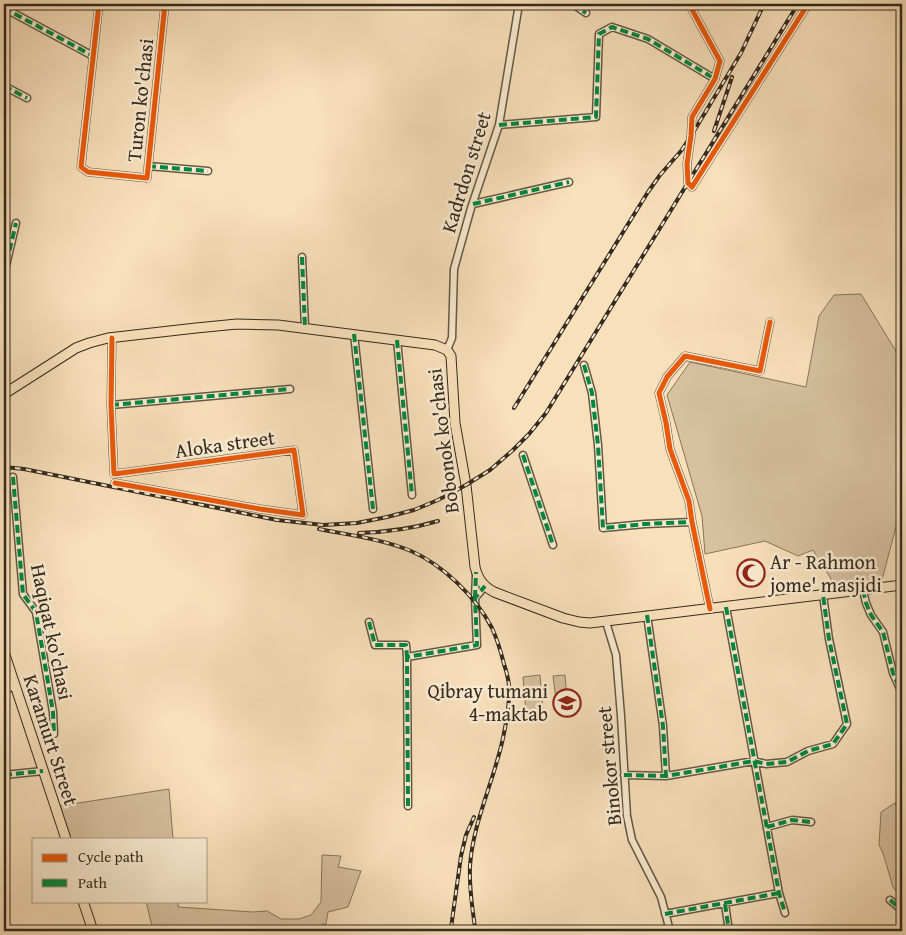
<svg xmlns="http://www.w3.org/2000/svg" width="906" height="935" font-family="'Gentium Book Plus',serif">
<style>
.green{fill:#d7c19f;stroke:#86765e}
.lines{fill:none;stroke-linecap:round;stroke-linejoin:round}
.minor-casing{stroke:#655845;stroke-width:9}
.major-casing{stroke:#342a1e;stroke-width:11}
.minor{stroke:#faebd2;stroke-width:6}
.major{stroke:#f8e0ba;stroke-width:9}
.rail-casing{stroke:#342a1e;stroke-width:4}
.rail{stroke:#faebd2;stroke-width:2;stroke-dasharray:5.5;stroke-linecap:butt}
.quiet{stroke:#00873e;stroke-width:4;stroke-dasharray:8 4;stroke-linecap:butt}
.cycleway-casing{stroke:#faebd2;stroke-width:8}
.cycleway{stroke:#e8590c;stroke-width:5}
.labels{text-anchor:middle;stroke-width:5;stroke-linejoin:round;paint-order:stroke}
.street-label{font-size:20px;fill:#342a1e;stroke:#faebd2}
.poi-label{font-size:20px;fill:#342a1e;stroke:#faebd2;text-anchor:start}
</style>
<rect width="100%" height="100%" fill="#f8e0ba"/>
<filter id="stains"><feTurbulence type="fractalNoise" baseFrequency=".004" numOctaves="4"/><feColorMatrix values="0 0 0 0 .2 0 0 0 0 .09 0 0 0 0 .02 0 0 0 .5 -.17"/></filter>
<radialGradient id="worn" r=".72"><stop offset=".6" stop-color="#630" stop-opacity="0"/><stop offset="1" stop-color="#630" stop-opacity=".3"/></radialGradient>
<!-- green -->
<path class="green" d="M861,294L902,361V504L882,580L836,587L813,550L798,556L765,541L705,554L702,516L667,395L690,362L806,387L819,316L834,295Z
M540,675L543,710L526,712L523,677Z
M565,675L567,698L556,699L553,676Z
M169,789L173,839H69L59,806Z
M895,803L902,817V900L893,887L883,853L879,845L881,812Z
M322,855L341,856L338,867L361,871L348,907L328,912L326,924H322L321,931H153L146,901H178V907L253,912L267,911L281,919H299L311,915L321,902Z"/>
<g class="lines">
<!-- minor casing -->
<g class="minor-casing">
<path id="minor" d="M99,4L81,167L88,172L147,178L165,4
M573,4L586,13
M689,4L720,61L715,79L692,117L691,136L687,164L688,183L692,187L808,4
M4,8L93,56
M4,86L27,98
M499,125L596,117L599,34L612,27L648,39L715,79
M148,166L208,171
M473,204L569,182
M302,257L305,328
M4,274L16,223
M354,334L373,509
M112,338L111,405L114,474L294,450L303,515L260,509L115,483
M397,340L412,495
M447,350L452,338L454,269L471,208L499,125L519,4
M584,365L592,393L598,445L603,528L645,524L692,522
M111,405L290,389
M523,455L553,545
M13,477L23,594L36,612L53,712L54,734
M863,590L866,603L871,615L883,632L893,673L902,693
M475,598L476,574
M726,607L779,893L785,913
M710,609L692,522L689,501L670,449L666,423L659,393L667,377L685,356L760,371L770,322
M647,615L663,726L666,776
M369,622L375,645H406L407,657
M606,622L616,655L621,716L627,816L632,840L661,897L670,931
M4,689L10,688
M4,775L43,771
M624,775L666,776L754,761L766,764L787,762L808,751L833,744L847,724L829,639L823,595
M408,806L407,657L477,645L475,598L485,586
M767,827L792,820L811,822
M890,900L902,910
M725,904L729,931
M665,914L779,893"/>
</g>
<!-- major casing -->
<g class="major-casing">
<path id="major" d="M4,394L76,348L89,343L108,338L196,328L237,324L278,325L435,345L447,350L451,356L455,423L466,485L475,567C478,579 483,586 494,592L563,618L579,622L590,623L902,585
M4,652L66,839
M83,901L93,931"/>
</g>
<!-- minor -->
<use href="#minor" class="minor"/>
<!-- major -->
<use href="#major" class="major"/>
<!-- rail casing -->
<g class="rail-casing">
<path id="rail" d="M714,131L732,77
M514,408L648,192L660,175L681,151L691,136L741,53L764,4
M4,467L24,469L277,520L323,525L357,523L387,517L414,510L438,500L466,485L490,470L513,450L529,434L546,413L798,4
M319,529C349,535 382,539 411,551C443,565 476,597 492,628C497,639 501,652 504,664C507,673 510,684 509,694C509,708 506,724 503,738C494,781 473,822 470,866C469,887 472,907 475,927L477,931
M359,533C388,532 411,529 438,521
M451,928L461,856L466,835L474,817"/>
</g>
<!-- rail -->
<use href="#rail" class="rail"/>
<!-- quiet -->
<path class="quiet" d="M573,4L586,13
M4,8L93,56
M4,86L27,98
M499,125L596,117L599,34L612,27L648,39L715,79
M148,166L208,171
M473,204L569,182
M302,257L305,328
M4,274L16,223
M354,334L373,509
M397,340L412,495
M584,365L592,393L598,445L603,528L645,524L692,522
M111,405L290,389
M523,455L553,545
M13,477L23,594L36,612L53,712L54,734
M863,590L866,603L871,615L883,632L893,673L902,693
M475,598L476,572
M726,607L779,893L785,913
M647,615L663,726L666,776
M369,622L375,645H406L407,657
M4,689L10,688
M4,775L43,771
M624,775L666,776L754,761L766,764L787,762L808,751L833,744L847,724L829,639L823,595
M408,806L407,657L477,645L475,598L485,586
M767,827L792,820L811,822
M890,900L902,910
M725,904L729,931
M665,914L779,893"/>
<!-- cycleway casing -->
<g class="cycleway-casing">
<path id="cycleway" d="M99,4L81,167L88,172L147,178L165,4
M689,4L720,61L715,79L692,117L691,136L687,164L688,183L692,187L808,4
M112,338L111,405L114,474L294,450L303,515L260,509L115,483
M710,609L692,522L689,501L670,449L666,423L659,393L667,377L685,356L760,371L770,322"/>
</g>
<!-- cycleway -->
<use href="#cycleway" class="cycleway"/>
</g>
<!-- icons -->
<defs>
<g id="mosque-ring" transform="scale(1.4375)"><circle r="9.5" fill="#faebd2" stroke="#8f2418" stroke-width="1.5"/><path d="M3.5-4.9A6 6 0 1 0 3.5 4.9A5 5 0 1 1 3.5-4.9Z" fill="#8f2418"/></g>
<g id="school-ring" transform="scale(1.4375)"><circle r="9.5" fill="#faebd2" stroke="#8f2418" stroke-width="1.5"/><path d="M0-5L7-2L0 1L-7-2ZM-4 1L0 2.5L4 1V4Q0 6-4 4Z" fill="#8f2418"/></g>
</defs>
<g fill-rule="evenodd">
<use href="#mosque-ring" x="751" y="573"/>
<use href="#school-ring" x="567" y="703"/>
</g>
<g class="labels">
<!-- street labels -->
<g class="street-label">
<text transform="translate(140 100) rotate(-84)" y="7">Turon ko'chasi</text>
<text transform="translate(466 172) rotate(-73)" y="7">Kadrdon street</text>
<text transform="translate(443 441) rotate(-97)" y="7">Bobonok ko'chasi</text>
<text transform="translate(225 444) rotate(-8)" y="7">Aloka street</text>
<text transform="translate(52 632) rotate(78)" y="7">Haqiqat ko'chasi</text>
<text transform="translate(51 740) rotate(72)" y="7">Karamurt Street</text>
<text transform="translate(609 766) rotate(-95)" y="7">Binokor street</text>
</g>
<!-- poi labels -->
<g class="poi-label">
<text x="770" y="569">Ar - Rahmon<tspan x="770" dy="23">jome' masjidi</tspan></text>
<text x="548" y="698" text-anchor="end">Qibray tumani<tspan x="548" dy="23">4-maktab</tspan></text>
</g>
</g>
<!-- margin -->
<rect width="906" height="935" fill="none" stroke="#f8e0ba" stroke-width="20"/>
<rect x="5" y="5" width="896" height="925" fill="none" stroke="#342a1e" stroke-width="2.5"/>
<rect x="10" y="10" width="886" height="915" fill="none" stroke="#342a1e"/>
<!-- legend -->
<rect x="32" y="838" width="175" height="65" fill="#faebd2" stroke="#ab9e8a"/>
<rect x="42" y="854" width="25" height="8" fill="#e8590c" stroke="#ab9e8a"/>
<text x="78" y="862" font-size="15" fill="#342a1e">Cycle path</text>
<rect x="42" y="879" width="25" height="8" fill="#00873e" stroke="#ab9e8a"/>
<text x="78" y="888" font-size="15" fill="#342a1e">Path</text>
<rect width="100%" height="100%" filter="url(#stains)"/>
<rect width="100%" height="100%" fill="url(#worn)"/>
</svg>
